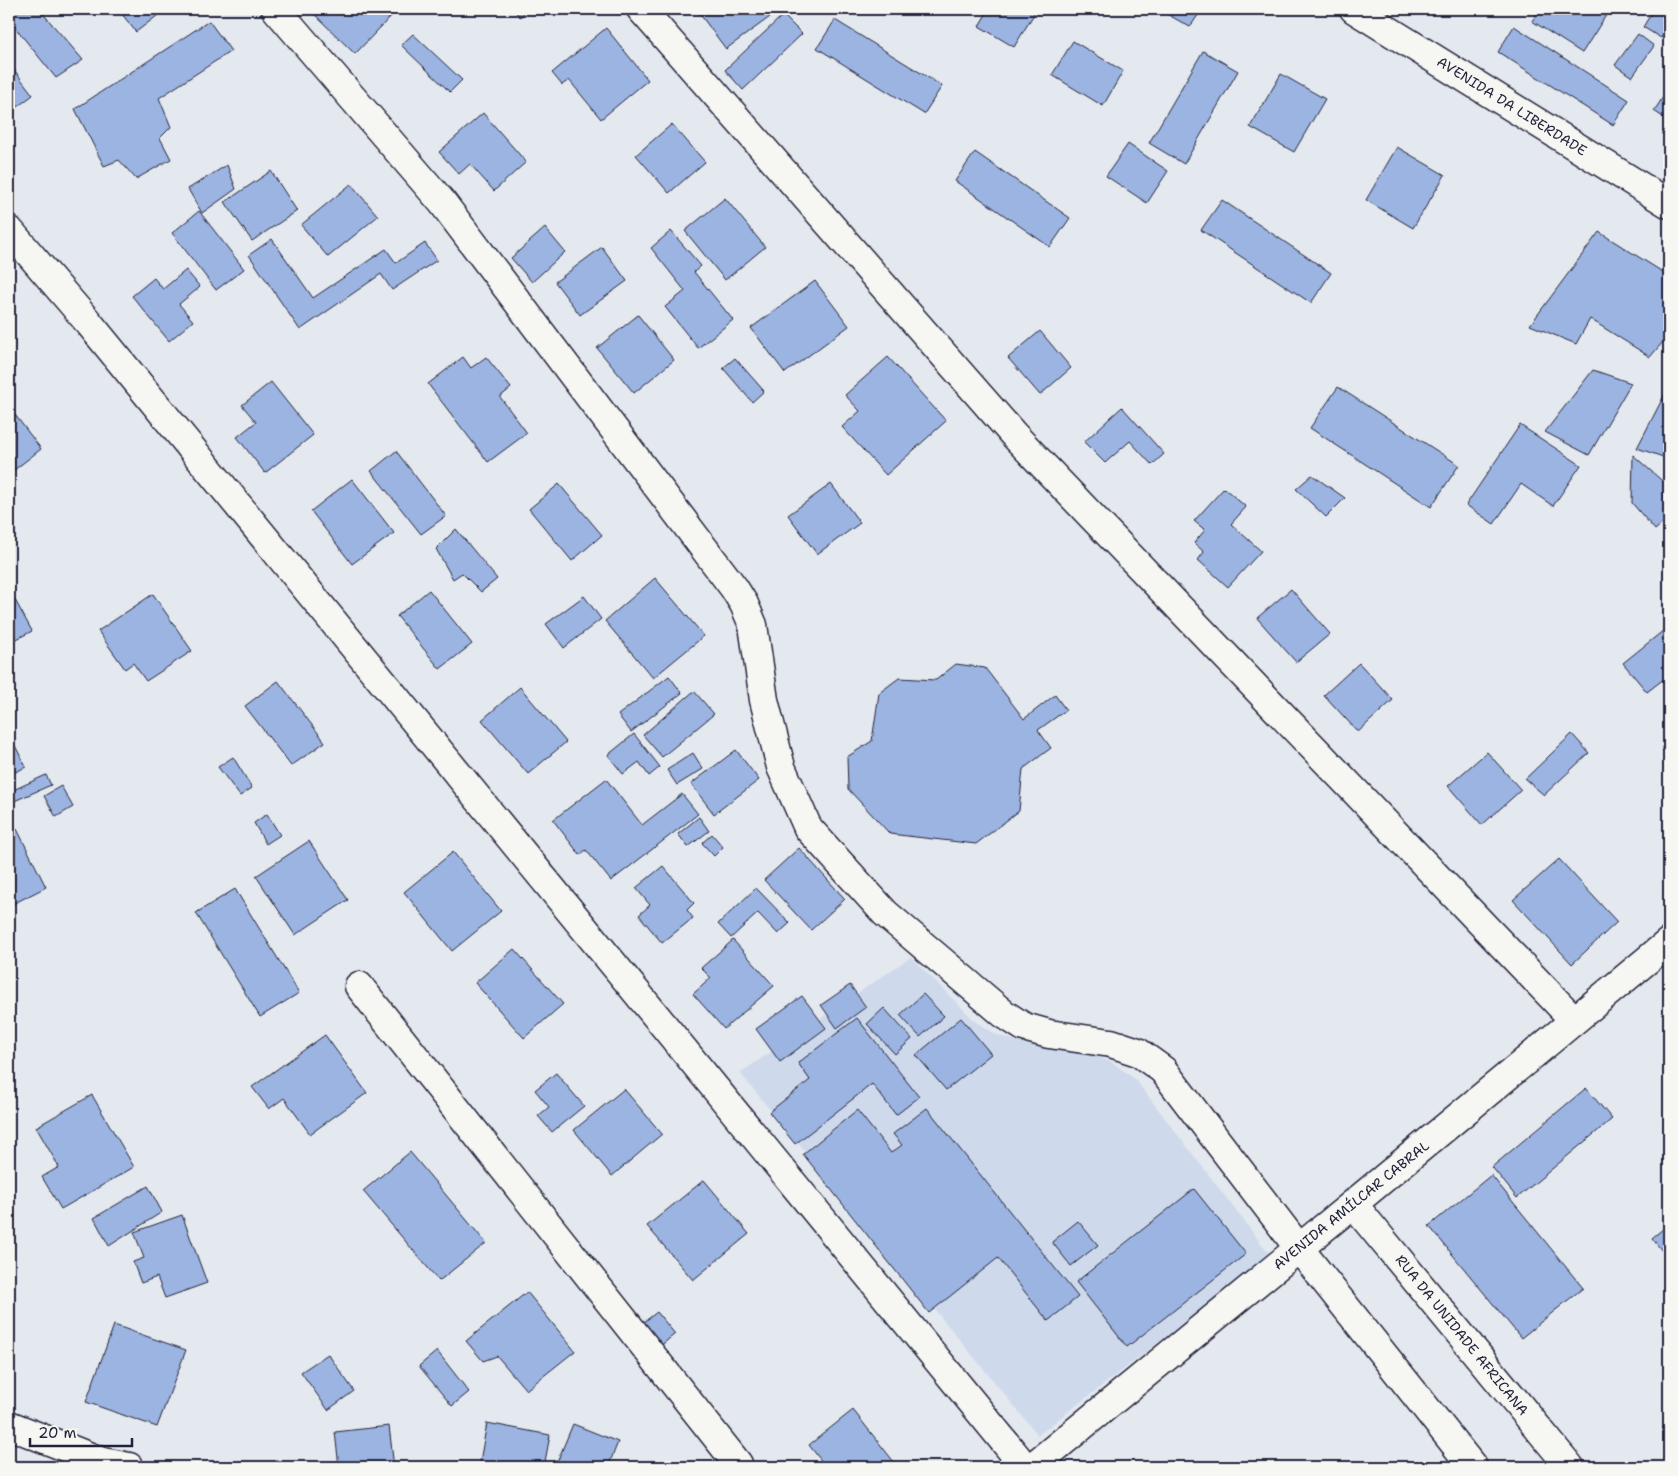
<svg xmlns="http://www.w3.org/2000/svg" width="1678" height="1476" font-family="'Shantell Sans',sans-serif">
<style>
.built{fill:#ced9eb}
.building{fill:#9bb4e1;stroke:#22223b}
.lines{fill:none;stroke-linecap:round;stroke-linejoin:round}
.minor-casing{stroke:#22223b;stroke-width:31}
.tertiary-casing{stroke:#22223b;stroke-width:31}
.minor{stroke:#f6f6f2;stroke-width:28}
.tertiary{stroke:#f6f6f2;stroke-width:28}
.labels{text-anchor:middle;stroke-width:4.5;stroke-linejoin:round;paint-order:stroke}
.street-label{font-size:14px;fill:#22223b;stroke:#f6f6f2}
</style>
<rect width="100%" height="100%" fill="#e4e9ef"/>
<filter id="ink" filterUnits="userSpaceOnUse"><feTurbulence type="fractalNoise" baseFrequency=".02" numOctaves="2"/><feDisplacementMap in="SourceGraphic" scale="10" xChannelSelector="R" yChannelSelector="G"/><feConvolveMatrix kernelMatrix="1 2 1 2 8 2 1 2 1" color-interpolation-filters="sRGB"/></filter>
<g filter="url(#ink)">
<!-- built -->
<path class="built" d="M911,957L976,1022L997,1035L1022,1043L1083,1052L1110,1061L1135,1079L1271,1256L1038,1435L740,1073Z"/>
<!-- building -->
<path class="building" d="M9,9H39L83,60L56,78L9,20Z
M118,9H166L136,32Z
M309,9H394L396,11L355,54Z
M513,9H529L520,17Z
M696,9H781L726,49Z
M989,9H1037L1014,47L979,26Z
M1158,9H1202L1190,27Z
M1540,9H1610L1582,53L1532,21Z
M1654,9H1669V24L1661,38L1643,27Z
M783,15L802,34L743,90L725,70Z
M835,20L942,86L924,114L817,48Z
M209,21L231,51L159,98L171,127L160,138L171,159L136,179L119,160L104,166L75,109Z
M1514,26L1629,100L1613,125L1498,52Z
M606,28L648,80L601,119L569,80L562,85L552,73Z
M413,34L462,80L450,92L401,45Z
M1638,34L1654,46L1632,77L1615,65Z
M1073,41L1123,71L1103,106L1052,75Z
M1203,51L1238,71L1184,164L1149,143Z
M9,63L33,95L9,113Z
M1281,74L1325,99L1294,152L1250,127Z
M1669,88V121L1654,111Z
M483,113L526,162L494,191L470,164L459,174L439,152Z
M672,124L705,162L669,193L636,155Z
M1128,144L1168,171L1147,203L1106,176Z
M1397,147L1445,175L1413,228L1366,200Z
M975,152L1070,218L1050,247L955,181Z
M227,165L236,189L202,213L188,189Z
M271,171L297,211L252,241L225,202Z
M351,184L378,216L328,257L301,225Z
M725,198L765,247L725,280L685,231Z
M1222,200L1331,273L1311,303L1201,230Z
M199,211L244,269L216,290L172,233Z
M545,228L565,252L532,282L511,258Z
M671,231L701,266L694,272L733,320L698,348L665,307L685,291L651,248Z
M1599,232L1669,276V335L1650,357L1590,319L1576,344L1530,325Z
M272,239L313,298L386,249L396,263L425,243L437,260L392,290L381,274L300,330L249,255Z
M602,247L627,281L580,315L555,282Z
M186,270L200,287L179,304L193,321L169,341L132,296L154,278L163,289Z
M815,281L849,326L785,373L751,328Z
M638,315L674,360L634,393L597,348Z
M1040,331L1071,368L1040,395L1008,358Z
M463,357L471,368L486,357L511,388L500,397L527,433L488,462L428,384Z
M888,357L946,421L886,475L842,427L860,411L845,395Z
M735,358L764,391L752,402L723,368Z
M1593,370L1631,383L1589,455L1545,432Z
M271,382L313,435L265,473L237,437L256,422L242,405Z
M1669,386V459L1637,448Z
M1338,387L1459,465L1431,507L1310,428Z
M9,407L41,449L9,474Z
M1122,407L1164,454L1152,465L1130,441L1105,463L1084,442Z
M1520,425L1581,465L1553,506L1521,484L1494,524L1466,505Z
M396,451L446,516L421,534L371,471Z
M1633,455L1669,487V518L1655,530L1632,503Z
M1312,475L1345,498L1326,517L1296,489Z
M352,479L394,533L352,564L311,511Z
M559,484L602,535L572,561L529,509Z
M831,484L860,523L817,554L788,515Z
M1224,488L1246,507L1231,524L1261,551L1228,587L1198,560L1204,552L1194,543L1205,530L1194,521Z
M456,529L497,579L481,592L462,573L453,579L436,549Z
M655,578L704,636L653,678L605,621Z
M9,589L32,631L9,643Z
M1291,589L1330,634L1296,662L1257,618Z
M429,590L472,644L440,669L397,616Z
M153,594L192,651L146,681L133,663L125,669L98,631Z
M584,596L601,619L564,648L546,624Z
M1669,626V675L1647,692L1623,663Z
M1359,663L1393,700L1358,732L1324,695Z
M956,664L985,668L1024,719L1055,695L1066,710L1038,730L1051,748L1023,769L1019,811L976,844L890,834L848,789L847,757L872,741L879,693L899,678L936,680Z
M669,676L682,693L631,732L618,715Z
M278,681L325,742L291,766L245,706Z
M520,687L566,742L528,774L482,720Z
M694,691L714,714L662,757L643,735Z
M9,734L26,767L9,775Z
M634,734L660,767L649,776L639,762L623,774L608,755Z
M1572,734L1589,753L1544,795L1525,779Z
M736,750L759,780L714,814L691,784Z
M1487,752L1521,790L1482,825L1448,786Z
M693,753L703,769L677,785L667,770Z
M233,757L252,788L240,796L218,767Z
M46,775L51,785L12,802L9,792Z
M606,779L642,825L682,794L698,814L611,881L586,850L580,855L553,820Z
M61,786L73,807L56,817L44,796Z
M267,814L280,835L266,844L254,823Z
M699,817L709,831L688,847L678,834Z
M17,829L46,887L9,906V833Z
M712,834L723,847L714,856L702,843Z
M309,841L348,900L295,935L256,876Z
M799,848L845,899L811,930L764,880Z
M453,852L501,911L452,951L404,892Z
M1559,859L1617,922L1572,964L1513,900Z
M663,866L694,903L687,910L693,918L662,943L639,915L650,905L636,888Z
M756,888L790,923L778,934L758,913L731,938L718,924Z
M235,889L299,993L260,1017L196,913Z
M733,940L774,986L724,1029L693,994L711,978L701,968Z
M514,949L563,1004L524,1038L475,983Z
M850,985L866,1007L837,1028L821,1005Z
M923,994L944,1016L920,1037L900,1015Z
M802,996L826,1028L780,1062L756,1029Z
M884,1008L912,1039L895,1054L867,1024Z
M857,1018L919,1097L896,1115L872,1084L795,1144L769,1112L810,1080L798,1063Z
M961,1018L991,1054L946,1090L916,1055Z
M325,1035L367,1093L310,1134L284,1098L269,1109L252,1087Z
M556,1073L584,1106L552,1132L538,1116L549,1107L535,1090Z
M1586,1088L1612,1119L1517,1198L1492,1167Z
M624,1089L662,1134L612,1176L574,1130Z
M92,1095L134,1167L61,1209L42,1177L59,1167L36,1127Z
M927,1108L1078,1297L1048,1321L998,1258L929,1313L803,1154L857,1110L891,1153L902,1145L893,1134Z
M410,1152L486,1243L439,1281L363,1191Z
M1491,1175L1583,1288L1521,1338L1429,1226Z
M704,1180L749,1234L693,1280L647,1226Z
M148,1186L162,1212L109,1246L94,1218Z
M1194,1189L1246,1254L1127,1347L1076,1282Z
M182,1215L207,1283L165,1298L157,1277L141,1283L133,1262L144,1258L134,1232Z
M1078,1221L1098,1245L1071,1266L1052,1242Z
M1669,1224V1260L1652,1238Z
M527,1292L575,1351L526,1390L497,1356L483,1361L466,1341Z
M657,1312L675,1334L659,1347L640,1325Z
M114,1325L186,1350L157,1427L86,1402Z
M437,1351L469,1392L452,1406L419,1366Z
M328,1354L354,1391L328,1410L301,1372Z
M853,1410L898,1467H826L809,1445Z
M487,1423L550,1435L544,1467H479Z
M573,1424L618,1442L608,1467H555Z
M389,1426L394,1467H339L335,1432Z"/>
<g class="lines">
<!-- minor casing -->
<g class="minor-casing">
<path id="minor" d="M276,9L442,202L734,588L744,604L753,625L764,700L781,767L808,828L885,913L1004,1014L1024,1027L1049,1034L1111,1043L1138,1052L1163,1070L1298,1247
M641,9L1014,435L1574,1020
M9,230L89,323L1025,1467
M359,986L738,1464L739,1467"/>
</g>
<!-- tertiary casing -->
<g class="tertiary-casing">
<path id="tertiary" d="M1354,9L1669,204
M1353,1204L1570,1467
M1298,1247L1473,1467
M9,1425L103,1462L129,1467
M1032,1467L1353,1204L1669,942"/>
</g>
<!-- minor -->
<use href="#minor" class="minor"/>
<!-- tertiary -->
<use href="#tertiary" class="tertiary"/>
</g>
</g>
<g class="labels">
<!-- street labels -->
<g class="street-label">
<text transform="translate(1512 106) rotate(32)" y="5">AVENIDA DA LIBERDADE</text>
<text transform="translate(1351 1205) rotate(-39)" y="5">AVENIDA AMÍLCAR CABRAL</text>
<text transform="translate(1462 1335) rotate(51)" y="5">RUA DA UNIDADE AFRICANA</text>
</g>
</g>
<!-- margin -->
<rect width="1678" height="1476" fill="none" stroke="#f6f6f2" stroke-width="30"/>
<rect x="15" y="15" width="1648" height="1446" fill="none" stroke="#22223b" stroke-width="2" filter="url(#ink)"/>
<!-- scale -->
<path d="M30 1438v8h102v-8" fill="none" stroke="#22223b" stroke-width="2.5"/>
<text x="38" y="1438" font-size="15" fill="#22223b" stroke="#f6f6f2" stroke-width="4" paint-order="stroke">20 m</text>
</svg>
